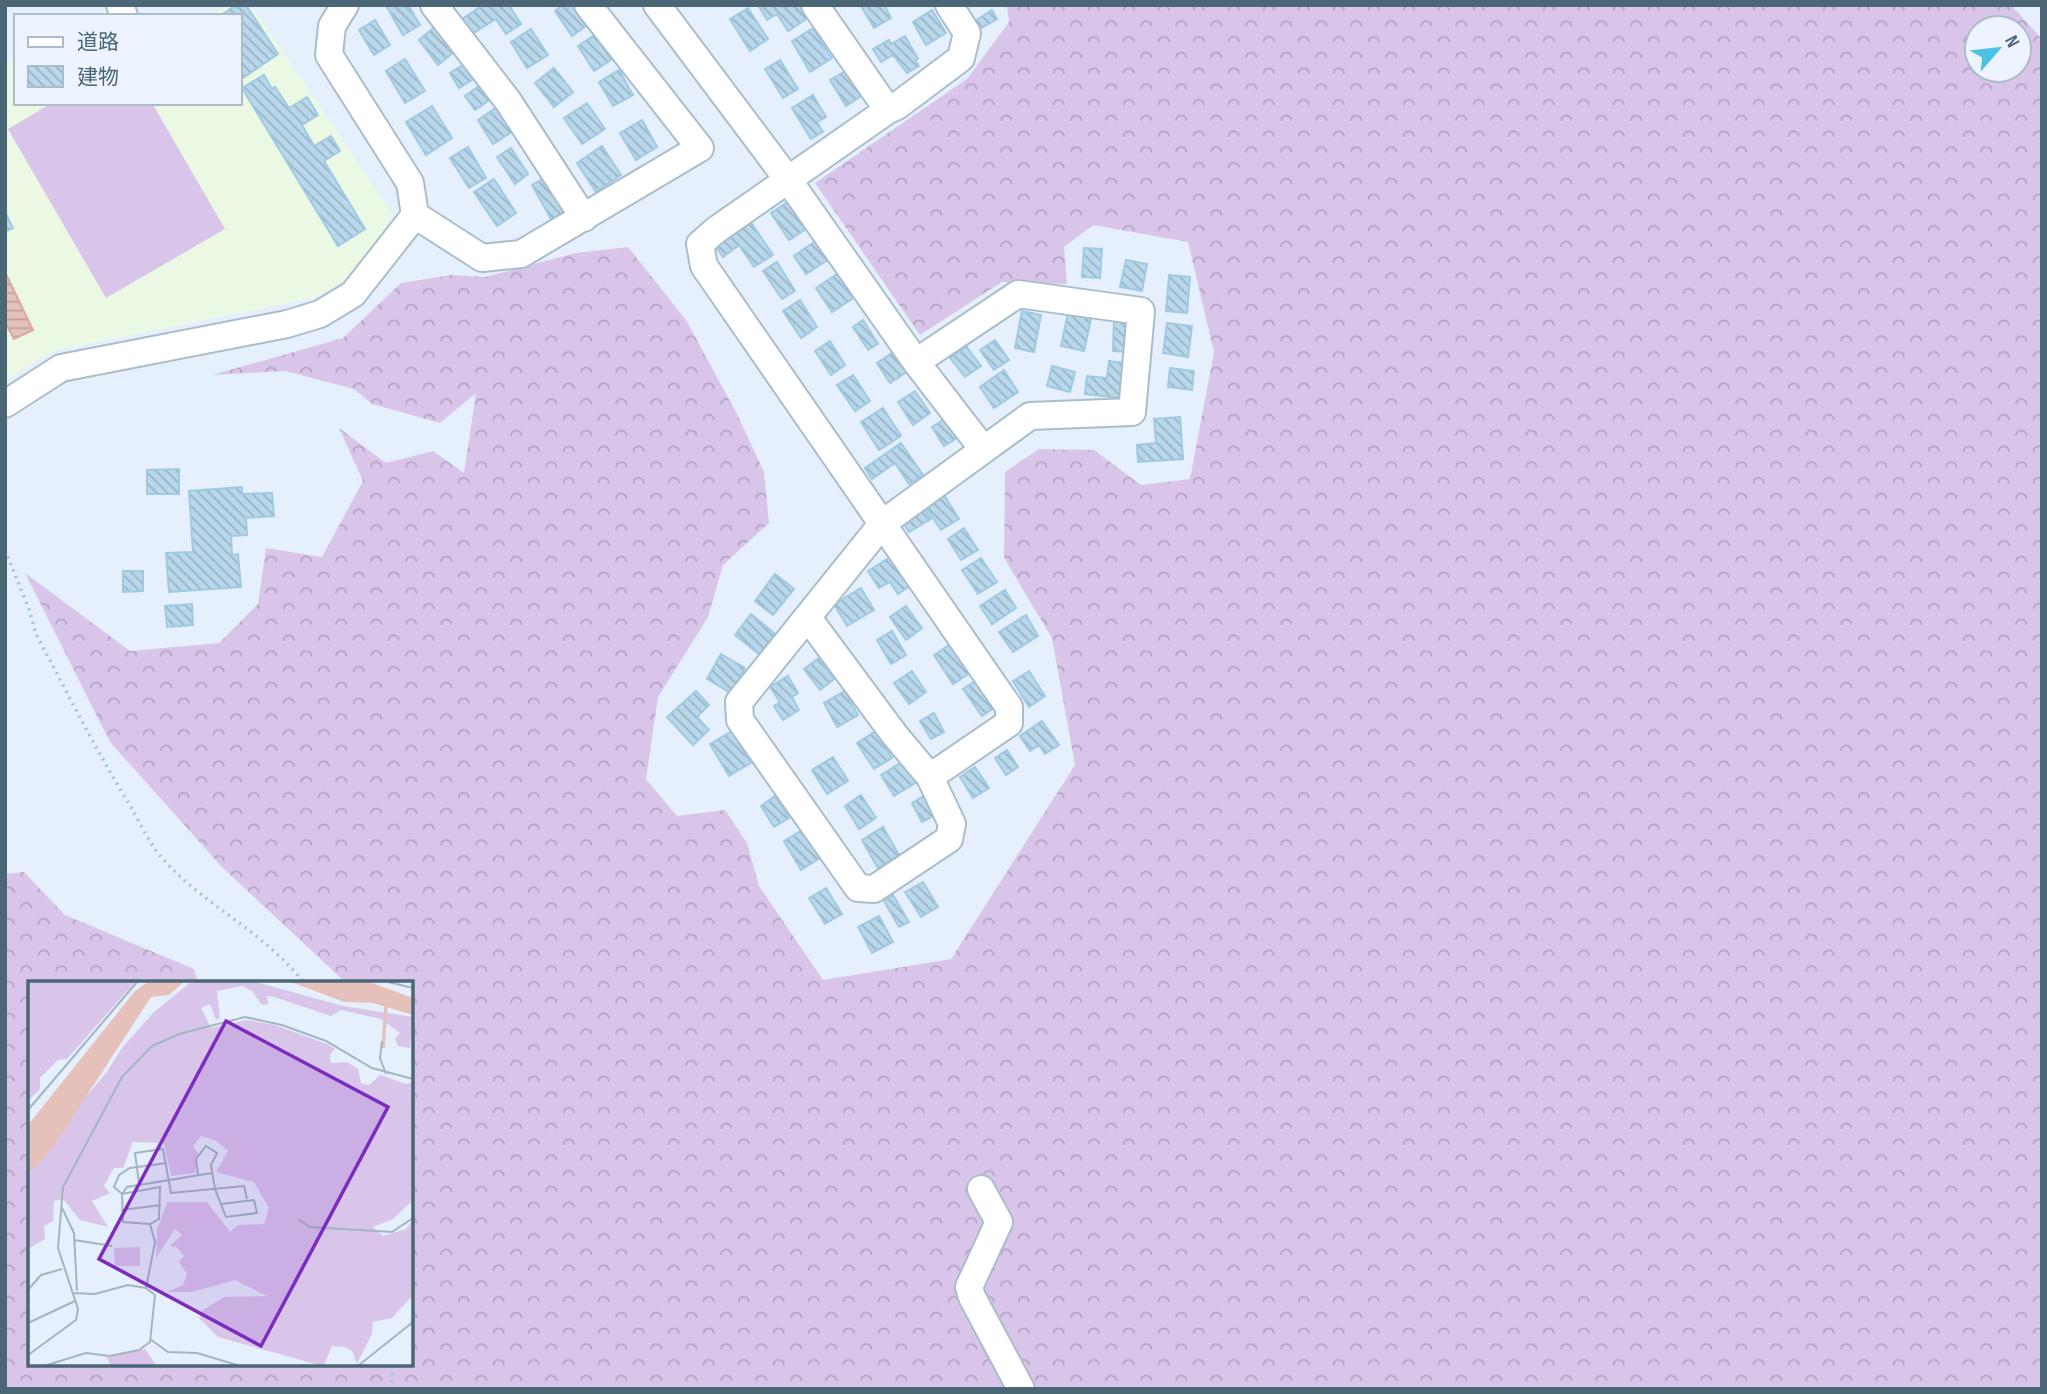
<svg xmlns="http://www.w3.org/2000/svg" width="2047" height="1394" font-family="'Sofia Sans Condensed','Noto Sans JP',sans-serif">
<style>
.education{fill:#ebf8e3}
.grass{fill:#dac5ea}
.forest{fill:url(#forest-crowns);fill-rule:evenodd}
.water{fill:url(#water-rules);stroke:#d7a9a1;stroke-width:2}
.building{fill:url(#building-back-hatch);stroke:#9fcae4;stroke-width:2}
.lines{fill:none;stroke-linecap:round;stroke-linejoin:round}
.minor-casing{stroke:#aabdcb;stroke-width:30}
.path{stroke:#a1c2d6;stroke-width:3.5;stroke-dasharray:2 5;stroke-linecap:butt}
.minor{stroke:#fff;stroke-width:26}
.inset-river{fill:none;stroke:#e6c1bb;stroke-width:3.5}
.inset-road{fill:none;stroke:#a3b5c2;stroke-width:2}
.view{fill:#7b2cbf;fill-opacity:0.15;stroke:#7b2cbf;stroke-width:3.5}
.inset-edge{fill:none;stroke:#4b6775;stroke-width:3.5}
</style>
<defs>
<pattern id="forest-crowns" width="20" height="18" patternUnits="userSpaceOnUse" patternTransform="scale(1.75)"><rect width="20" height="18" fill="#dac5ea"/><path d="M2 6a3 3 0 1 1 6 0M12 15a3 3 0 1 1 6 0" fill="none" stroke="#b3a4c2"/></pattern>
<pattern id="water-rules" width="6" height="5" patternUnits="userSpaceOnUse" patternTransform="scale(1.75)"><rect width="6" height="5" fill="#e6c1bb"/><path d="M0 2.5h6" fill="none" stroke="#bca19d"/></pattern>
<pattern id="building-back-hatch" width="6" height="6" patternUnits="userSpaceOnUse" patternTransform="scale(1.75)"><rect width="6" height="6" fill="#b9d8ec"/><path d="M-1 5l2 2M0 0l6 6M5-1l2 2" fill="none" stroke="#98b3c4"/></pattern>
</defs>
<rect width="100%" height="100%" fill="#e6effc"/>
<!-- education -->
<path class="education" d="M230,5H251L392,213L380,242L348,279L314,298L53,351L5,381V64L16,58V103H240V16H208Z"/>
<!-- grass -->
<path class="grass" d="M52,103H152L225,229L106,298L8,129Z"/>
<!-- forest -->
<path class="forest" d="M1007,5H2011L2042,39V1389H5V874L24,872L65,915L194,969L198,983H30V1364H411V983H346L221,866L110,742L25,573L130,651L219,643L258,604L266,548L322,557L363,481L339,428L386,463L433,451L464,473L476,393L440,423L372,404L354,389L285,371L212,375L343,338L401,283L451,275L485,277L576,253L628,247L686,320L737,414L764,472L769,523L723,565L708,617L658,697L646,779L677,816L725,810L747,843L759,886L823,980L951,959L1075,765L1052,638L1004,558L1005,472L1039,449L1094,450L1141,485L1190,479L1214,352L1188,242L1093,225L1064,247L1067,284L1002,282L920,335L815,183L967,79L1009,22ZM1977,28H2019V70H1977Z"/>
<!-- water -->
<path class="water" d="M5,272L33,330L14,339L5,322Z"/>
<!-- building -->
<path class="building" d="M236,5H246L278,54L240,80V16H220Z
M390,5H408L420,25L403,35L387,7Z
M483,5H509L521,24L506,34L496,19L472,34L462,19Z
M563,5H572L586,26L572,36L555,11Z
M758,5H800L808,18L788,31L777,14L767,20Z
M884,5L891,18L874,28L861,6Z
M748,8L768,39L750,51L730,19Z
M932,10L946,33L926,45L913,22Z
M992,10L997,19L979,29L975,21Z
M375,20L390,45L374,55L359,30Z
M435,27L454,52L438,65L419,40Z
M813,28L832,58L810,72L792,41Z
M531,29L548,55L527,68L511,42Z
M595,35L611,60L594,71L578,46Z
M905,36L918,59L915,60L919,66L907,73L893,55L881,62L873,49L889,40L891,44Z
M405,59L425,91L405,103L386,71Z
M780,60L798,89L783,98L765,69Z
M466,63L475,78L459,88L450,73Z
M554,68L573,92L554,107L535,83Z
M619,70L633,95L613,106L599,82Z
M847,70L863,95L846,106L830,80Z
M264,75L272,89L275,87L289,108L307,97L318,115L302,125L314,146L331,136L340,151L324,161L365,229L338,246L242,88Z
M482,84L492,98L475,110L465,96Z
M813,95L826,117L817,122L823,132L811,139L792,108Z
M587,103L605,129L582,144L564,118Z
M432,106L452,138L426,155L406,122Z
M497,107L513,131L493,144L478,120Z
M642,120L657,147L636,160L620,133Z
M602,146L621,175L596,192L577,163Z
M468,147L486,178L469,188L450,158Z
M511,148L528,174L515,184L497,157Z
M546,177L566,213L552,221L532,185Z
M494,179L516,213L497,226L474,192Z
M791,200L809,227L789,240L771,213Z
M5,212L13,228L5,232Z
M750,221L773,255L754,267L739,245L723,257L715,245Z
M817,240L829,259L806,274L794,256Z
M1084,248L1102,249L1100,278L1082,277Z
M1126,260L1147,264L1142,291L1120,287Z
M777,262L795,291L782,299L763,271Z
M839,273L855,297L832,312L816,288Z
M1169,275L1190,277L1187,313L1166,311Z
M800,300L817,327L801,338L783,311Z
M1022,311L1041,315L1034,352L1015,348Z
M1068,313L1091,319L1084,351L1061,346Z
M863,320L878,344L868,350L853,327Z
M1114,321L1131,322L1130,352L1113,351Z
M1167,323L1192,326L1188,357L1163,353Z
M995,340L1009,360L994,370L980,350Z
M830,341L845,365L831,375L815,351Z
M966,346L981,366L965,377L950,358Z
M895,351L908,371L890,383L877,363Z
M1109,361L1125,363L1121,398L1085,394L1087,376L1107,378Z
M1052,366L1075,372L1070,392L1047,386Z
M1170,368L1194,371L1192,390L1168,387Z
M1004,370L1018,392L994,408L980,387Z
M853,375L870,401L855,411L837,385Z
M915,391L930,413L913,425L898,402Z
M883,408L901,436L879,450L861,422Z
M948,417L960,436L944,446L932,427Z
M1180,417L1183,459L1138,462L1137,445L1156,443L1154,419Z
M901,443L923,475L909,484L895,463L872,479L865,468Z
M179,469V494H147V470Z
M242,487V494L272,493L274,516L246,518L247,535L231,536L232,555L238,554L241,587L169,592L166,553L193,552L189,491Z
M944,495L959,519L941,530L926,507Z
M921,504L931,519L909,532L900,518Z
M964,528L978,550L961,560L948,539Z
M892,556L910,586L898,594L890,582L879,588L868,571Z
M981,558L997,582L978,594L962,570Z
M123,571H143V591L123,592Z
M775,574L794,589L773,615L755,601Z
M861,588L874,610L847,626L834,604Z
M1005,590L1016,608L992,624L980,606Z
M192,604L193,625L167,627L165,606Z
M906,606L922,628L906,640L890,617Z
M751,614L775,634L759,654L735,635Z
M1026,615L1038,636L1013,652L999,632Z
M892,631L906,655L891,664L877,640Z
M951,644L970,673L953,684L934,655Z
M721,654L745,668L731,693L707,679Z
M819,658L834,679L820,690L804,669Z
M912,671L926,692L909,704L894,683Z
M1029,671L1045,696L1029,707L1013,681Z
M788,676L798,693L792,697L799,710L783,720L774,706L780,702L770,687Z
M980,678L998,705L982,716L963,689Z
M696,691L709,705L697,717L709,730L693,745L667,717Z
M845,691L858,715L837,727L824,703Z
M934,713L944,732L931,739L920,721Z
M1042,721L1059,745L1045,754L1039,745L1030,751L1020,736Z
M732,731L751,763L729,776L710,744Z
M876,731L892,758L874,769L857,743Z
M1007,750L1018,767L1006,775L995,758Z
M833,757L848,781L827,794L812,770Z
M905,760L919,781L894,796L881,775Z
M975,767L989,788L973,798L960,777Z
M927,794L938,813L922,822L912,803Z
M861,795L876,818L859,829L845,806Z
M775,796L789,818L774,827L761,806Z
M883,827L899,855L878,868L862,840Z
M802,830L820,858L801,870L784,841Z
M923,882L938,907L921,917L905,892Z
M826,888L842,914L825,924L809,898Z
M893,895L909,922L899,927L884,901Z
M879,916L893,942L872,953L858,927Z"/>
<g class="lines">
<!-- minor casing -->
<g class="minor-casing">
<path id="minor" d="M120,5L124,16
M345,5L332,26L329,55L410,183L415,215L482,258L521,254L700,148L588,5
M434,5L508,101L584,218
M657,5L789,181L916,362L983,449
M815,5L888,110
M5,404L61,368L287,324L320,314L353,294L415,215
M808,618L894,734L930,777L952,824L949,839L874,889L858,888L740,720L739,702L883,523L1030,416L1132,412L1141,311L1018,294L916,362
M930,777L1009,723V707L704,266L700,244L716,230L888,110L897,106L961,58L967,33L949,5
M981,1189L999,1222L969,1287L972,1297L1021,1389"/>
</g>
<!-- path -->
<path class="path" d="M5,550L29,609L36,634C67,692 96,751 131,807C140,823 149,842 161,857C203,905 265,932 304,983
M391,1389L393,1364"/>
<!-- minor -->
<use href="#minor" class="minor"/>
</g>
<!-- overview -->
<g transform="translate(28 981)">
<rect width="385" height="385" fill="#e6effc"/>
<path d="M112,266V285H87L86,267Z" fill="#dac5ea"/>
<path d="M0,1H107L39,78L30,79L12,97V108L0,120ZM163,1H228L315,25L385,36L382,67L370,65L367,58L372,52L353,38L313,29L303,35L246,16L239,15L240,24L233,23L224,10L214,5L189,10L192,37L188,39L182,23L173,27L183,47L219,39L247,44L299,63L307,68L302,74L303,82L319,81L330,88L333,102L341,104L352,94L378,103L385,101V219L365,238L345,246L355,255L378,248L385,239V314L364,337L345,341L344,353L329,383L324,370L317,366L304,365L296,384H291L190,356L171,337L174,330L196,316L239,315L207,299L164,311H139L155,304L159,293L151,281L156,275L149,266L142,265L154,254L147,248L128,277L129,249L139,221H179L202,251L210,244L236,243L241,227L226,201L188,191L200,170L187,159L173,155L165,165L170,172L167,192L143,195L136,162L105,161L95,187H86L76,205L82,212L64,220L80,246L52,239L35,218L26,220L25,240L16,245L17,258L0,268V196L24,156L78,92L94,67L126,31ZM117,368L128,384H82L79,376Z" fill="#dac5ea"/>
<path d="M120,1H156L141,14L123,16L22,171L0,194V144L107,10ZM263,1H342L385,17V34L345,22L316,21Z" fill="#e6c1bb"/>
<path class="inset-river" d="M355,67L358,25"/>
<path class="inset-road" d="M360,1L385,7M354,60L352,77L358,93M0,129L109,1M139,182L102,187L91,194L86,206L94,213L132,206L131,238L122,243L95,241L94,213L99,206L184,192M170,194L168,178L178,165L189,172L183,184L187,208L198,236L229,232L226,219L193,223M111,202L107,172L135,168L143,212L216,205L219,218M34,227L46,252L49,310M93,229L133,224M270,238L282,246L364,251L385,237M46,259L84,265M118,307L127,261L122,243M0,309L13,294L34,288M0,342L47,320M122,358L140,371L169,372L209,384M0,374L48,339L50,328L30,267L35,206L94,96L124,65L151,53L217,36L254,44L298,60L344,87L385,98M19,384L58,372L82,375L111,369L122,361L127,314L118,307L100,304L67,313L45,312M331,384L385,341"/>
<path class="view" d="M198,40L360,126L233,365L71,278Z"/>
<rect width="385" height="385" class="inset-edge"/>
</g>
<!-- border -->
<rect width="2047" height="1394" fill="none" stroke="#4b6775" stroke-width="14"/>
<!-- legend -->
<rect x="14" y="14" width="228" height="91" fill="#edf4ff" stroke="#acbcc8" stroke-width="2"/>
<rect x="28" y="37" width="35" height="10" fill="#ffffff" stroke="#acbcc8" stroke-width="2"/>
<text x="77" y="49" font-size="21" fill="#4b6775">道路</text>
<rect x="28" y="66" width="35" height="21" fill="url(#building-back-hatch)" stroke="#acbcc8" stroke-width="2"/>
<text x="77" y="84" font-size="21" fill="#4b6775">建物</text>
<!-- north arrow -->
<g transform="translate(1998 49) rotate(62)"><circle r="33" fill="#edf4ff" stroke="#acbcc8" stroke-width="2"/>
<path d="M0-5L12 26L0 18L-12 26Z" fill="#4dc3e4"/>
<text y="-10" font-size="19" font-weight="bold" text-anchor="middle" fill="#4b6775">N</text>
</g>
</svg>
